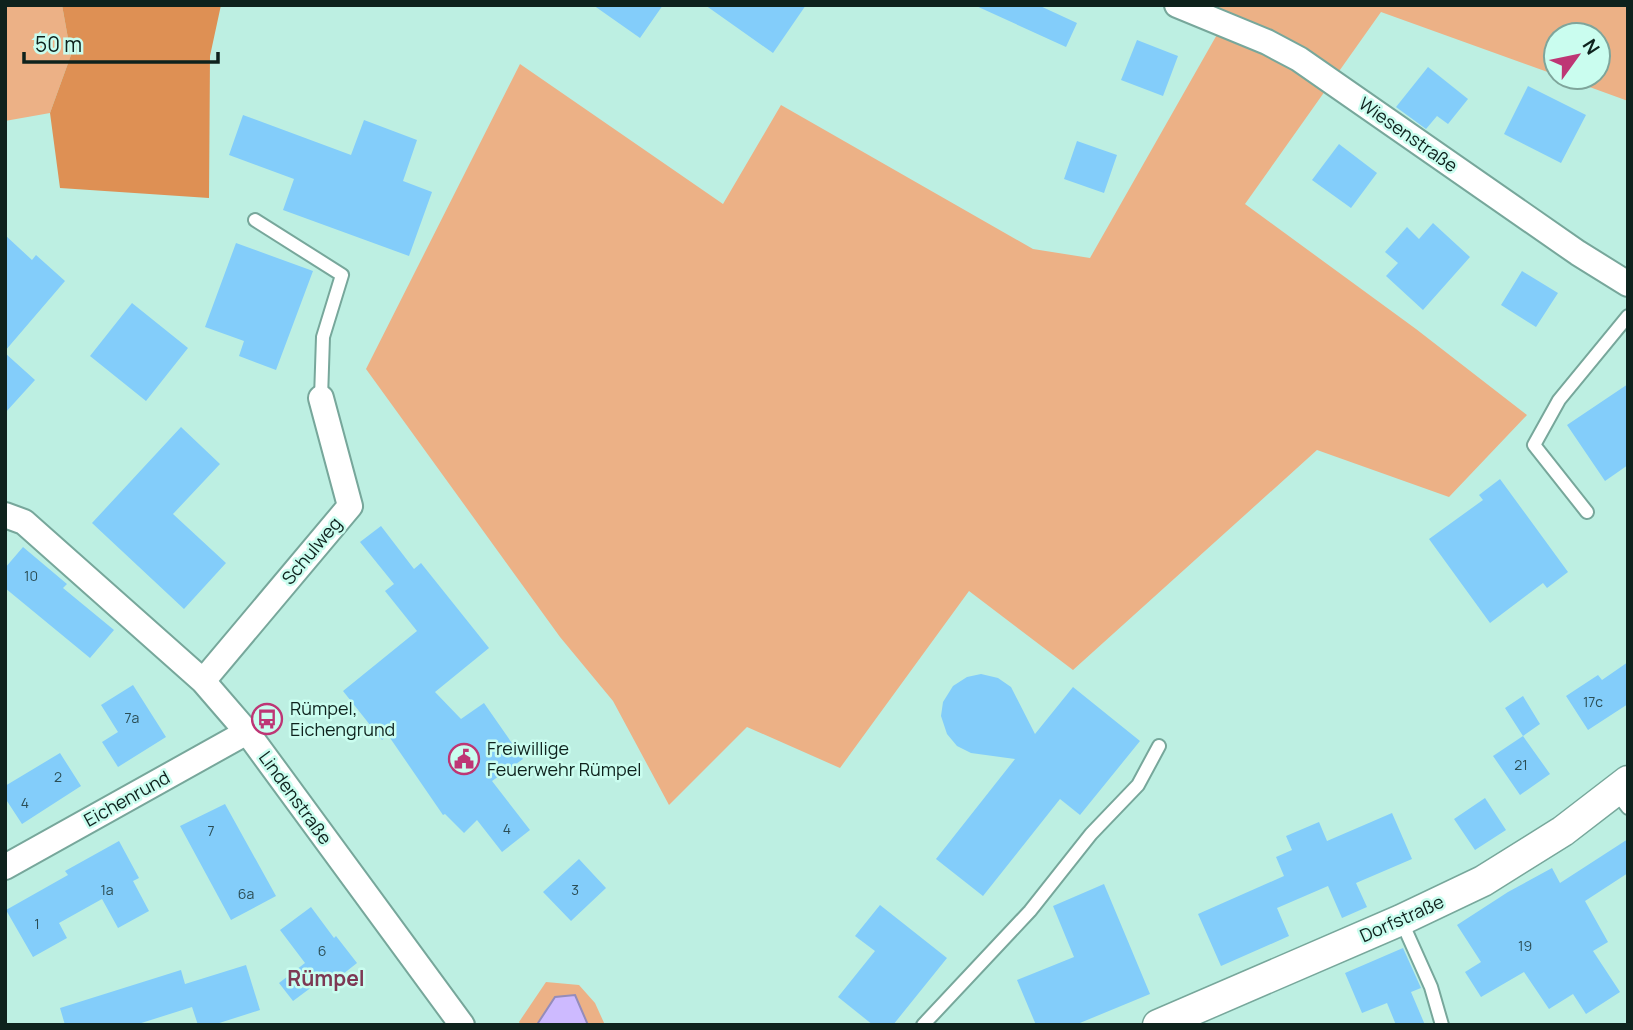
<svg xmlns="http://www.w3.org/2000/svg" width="1633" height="1030" font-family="Manrope,sans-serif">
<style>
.green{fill:#ecb186}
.forest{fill:#de9054}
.water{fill:#cdbaff;stroke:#948cbb;stroke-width:2}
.building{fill:#83cdfa}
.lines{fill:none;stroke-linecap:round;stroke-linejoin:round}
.service-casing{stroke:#77a79b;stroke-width:16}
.minor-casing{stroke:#77a79b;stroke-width:28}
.tertiary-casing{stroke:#77a79b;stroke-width:33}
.service{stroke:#fff;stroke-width:12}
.minor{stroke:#fff;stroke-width:24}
.tertiary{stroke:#fff;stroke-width:30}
.labels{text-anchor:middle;stroke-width:5;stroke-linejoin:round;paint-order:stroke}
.number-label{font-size:14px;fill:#2b4d54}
.street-label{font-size:18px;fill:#0e221d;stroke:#cafdef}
.poi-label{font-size:18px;fill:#0e221d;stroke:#cafdef;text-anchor:start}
.quarter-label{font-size:21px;font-weight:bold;fill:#7d3954;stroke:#cafdef}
</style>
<rect width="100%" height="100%" fill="#bdefe2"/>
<!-- green -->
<path class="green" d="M5,5H62L71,55L50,113L5,121Z
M1188,5H1628V101L1562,77H1598V35H1556V75L1381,12L1245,204L1416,329L1527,415L1449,497L1317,450L1073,670L969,591L840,768L747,727L669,805L613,701L560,637L366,369L520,64L723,204L781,105L1033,249L1090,258L1223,24Z
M546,982L579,985L595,1003L605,1025H588L575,995L538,1023L539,1025H521L519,1022Z"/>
<!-- forest -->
<path class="forest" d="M62,5H221L210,56L209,198L60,188L50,113L71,55Z"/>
<!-- water -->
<path class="water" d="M575,995L588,1025H539L538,1023L555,997Z"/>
<!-- building -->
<path class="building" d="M593,5H663L640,38Z
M705,5H806L773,53Z
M974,5H1038L1077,23L1066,47Z
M1137,40L1178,56L1163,96L1121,80Z
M1428,67L1468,99L1448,124L1437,116L1426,129L1396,107Z
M1528,86L1586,115L1561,163L1504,134Z
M243,115L351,155L364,120L417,140L403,181L432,192L409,256L283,210L294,179L229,155Z
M1077,141L1117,155L1104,193L1064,179Z
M1339,144L1377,173L1351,208L1312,180Z
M1433,223L1470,257L1423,310L1386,276L1398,263L1385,252L1407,227L1419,239Z
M5,235L32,260L36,255L65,281L5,351Z
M236,243L313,271L276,370L239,356L244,341L205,327Z
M1522,271L1558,293L1536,327L1501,305Z
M132,303L188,348L146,401L90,356Z
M5,353L35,380L5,413Z
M1628,384V465L1605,481L1567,425Z
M181,427L220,464L173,514L226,563L184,609L92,523Z
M1500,479L1568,572L1547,588L1543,583L1490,623L1429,539L1483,500L1479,495Z
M381,526L414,569L421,563L489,648L435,692L461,719L484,703L523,759L492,781L530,830L502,852L477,820L464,833L445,814L443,815L388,735L382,740L343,691L417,631L385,591L394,584L360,542Z
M23,547L67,584L63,588L114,630L90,658L5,588V568Z
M1628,662V704L1588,730L1566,696L1598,675L1602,680Z
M981,674L998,678L1011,687L1035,734L1073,687L1140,741L1080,815L1060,799L983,896L936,859L1015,759L971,753L957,746L947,734L941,716L943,702L953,686L967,677Z
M133,685L166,737L118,767L102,742L118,732L101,705Z
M1523,696L1540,724L1523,736L1505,708Z
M1523,736L1550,774L1520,795L1493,756Z
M60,753L81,786L22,824L5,798V786Z
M1485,798L1506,830L1475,850L1454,819Z
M225,804L276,896L231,920L180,826Z
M1392,813L1412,859L1356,883L1367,907L1342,918L1328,886L1277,908L1289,936L1221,966L1198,914L1284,876L1276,857L1292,850L1286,836L1319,822L1327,841Z
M1628,839V873L1585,901L1608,942L1593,951L1620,992L1586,1014L1573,994L1549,1009L1524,972L1481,997L1465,972L1481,962L1457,925L1508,892L1552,868L1560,883Z
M119,841L139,878L133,881L149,911L118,928L102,899L59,923L67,938L33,957L6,910L68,875L65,871Z
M579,859L606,888L571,921L543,892Z
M1104,884L1150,994L1075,1025H1036L1017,980L1074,957L1053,906Z
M880,905L947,958L893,1025H873L838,997L875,951L855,936Z
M311,907L334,938L336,936L357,963L333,982L328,975L293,1001L279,983L305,963L280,930Z
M1403,948L1421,988L1411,992L1425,1025H1396L1387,1003L1362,1013L1345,973Z
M246,965L260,1010L213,1025H198L192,1007L135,1025H65L60,1008L181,970L185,984Z"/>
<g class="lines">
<!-- service casing -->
<g class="service-casing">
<path id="service" d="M255,220L342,275L323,337L321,398
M1587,512L1534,445L1559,400L1628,316
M1615,791L1628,808
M1401,920L1431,987L1442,1025
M923,1025L1030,911L1091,834L1138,785L1159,746"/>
</g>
<!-- minor casing -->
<g class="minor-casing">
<path id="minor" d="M1177,5L1267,42L1299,59L1578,253L1628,284
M5,515L24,522L203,681L247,732L462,1025
M203,681L350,506L321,398
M5,867L247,732"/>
</g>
<!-- tertiary casing -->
<g class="tertiary-casing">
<path id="tertiary" d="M1158,1025L1401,920L1483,881L1563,831L1628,781"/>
</g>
<!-- service -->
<use href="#service" class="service"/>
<!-- minor -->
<use href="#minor" class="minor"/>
<!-- tertiary -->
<use href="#tertiary" class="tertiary"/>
</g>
<!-- icons -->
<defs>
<g id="bus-ring" transform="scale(1.575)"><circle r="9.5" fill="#cafdef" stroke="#be3675" stroke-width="1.5"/><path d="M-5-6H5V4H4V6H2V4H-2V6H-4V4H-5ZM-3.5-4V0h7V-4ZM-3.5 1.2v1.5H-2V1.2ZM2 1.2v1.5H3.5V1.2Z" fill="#be3675"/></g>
<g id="civic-ring" transform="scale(1.575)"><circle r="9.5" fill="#cafdef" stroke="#be3675" stroke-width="1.5"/><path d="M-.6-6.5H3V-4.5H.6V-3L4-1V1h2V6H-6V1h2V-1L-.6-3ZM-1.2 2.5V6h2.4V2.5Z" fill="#be3675"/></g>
</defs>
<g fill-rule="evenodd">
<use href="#bus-ring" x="267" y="719"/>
<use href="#civic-ring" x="464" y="759"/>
</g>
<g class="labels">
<!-- number labels -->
<g class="number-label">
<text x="31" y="581">10</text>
<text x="1593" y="707">17c</text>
<text x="132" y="723">7a</text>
<text x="1521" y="770">21</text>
<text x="58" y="782">2</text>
<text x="25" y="808">4</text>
<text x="507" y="834">4</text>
<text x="211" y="836">7</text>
<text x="107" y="895">1a</text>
<text x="575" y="895">3</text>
<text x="246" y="899">6a</text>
<text x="37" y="929">1</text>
<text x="1525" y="951">19</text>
<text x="322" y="956">6</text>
</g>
<!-- street labels -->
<g class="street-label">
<text transform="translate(1408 135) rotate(35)" y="6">Wiesenstraße</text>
<text transform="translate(312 551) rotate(-50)" y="6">Schulweg</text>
<text transform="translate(295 798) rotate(54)" y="6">Lindenstraße</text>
<text transform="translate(127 799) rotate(-29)" y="6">Eichenrund</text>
<text transform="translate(1402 919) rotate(-24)" y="6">Dorfstraße</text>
</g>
<!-- poi labels -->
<g class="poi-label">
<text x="290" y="715">Rümpel,<tspan x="290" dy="21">Eichengrund</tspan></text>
<text x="487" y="755">Freiwillige<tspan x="487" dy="21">Feuerwehr Rümpel</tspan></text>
</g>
<!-- quarter labels -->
<g class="quarter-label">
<text x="326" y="986">Rümpel</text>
</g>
</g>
<!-- border -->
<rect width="1633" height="1030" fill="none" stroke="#0e221d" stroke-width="14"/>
<!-- north arrow -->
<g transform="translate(1577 56) rotate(57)"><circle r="33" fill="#cafdef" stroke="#7fa59b" stroke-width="2"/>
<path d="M0-5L12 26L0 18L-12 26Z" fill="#be3675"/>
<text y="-10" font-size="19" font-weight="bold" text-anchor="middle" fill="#0e221d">N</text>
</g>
<!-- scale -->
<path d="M24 52v10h194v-10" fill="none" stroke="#0e221d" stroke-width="3.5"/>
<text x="35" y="52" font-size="21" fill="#0e221d" stroke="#cafdef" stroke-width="5" paint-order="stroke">50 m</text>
</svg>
